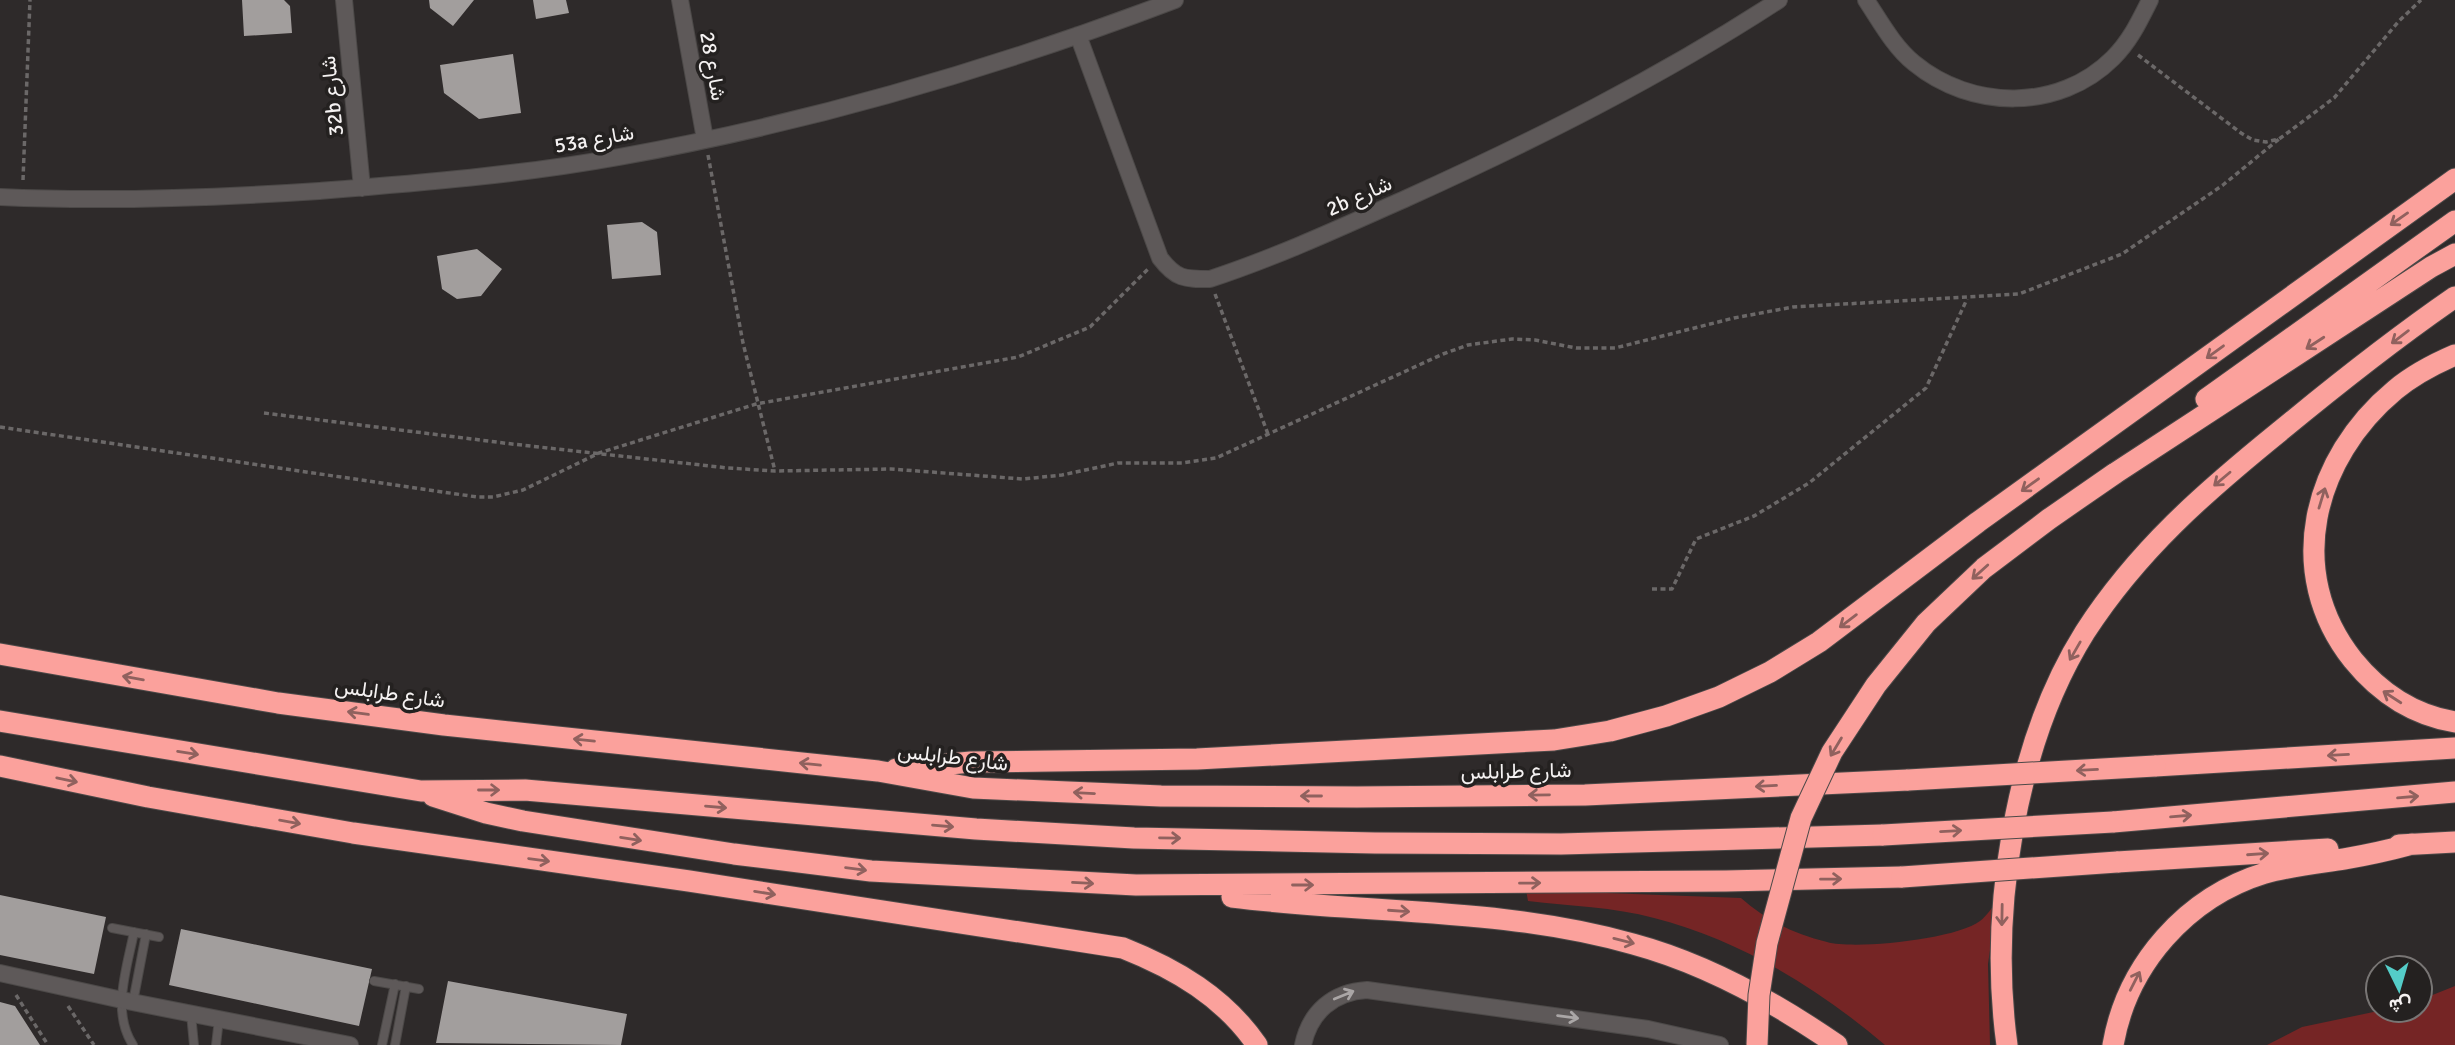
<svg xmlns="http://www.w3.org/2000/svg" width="2455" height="1045" font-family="Signika,Vazirmatn,sans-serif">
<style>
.garden{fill:#752525}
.building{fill:#a29e9d}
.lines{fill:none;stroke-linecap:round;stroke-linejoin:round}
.lane-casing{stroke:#4c4948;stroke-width:10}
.street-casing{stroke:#4c4948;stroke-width:18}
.highway-casing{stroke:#4c4948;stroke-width:23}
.path{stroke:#6b6868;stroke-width:3.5;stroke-dasharray:5 3.5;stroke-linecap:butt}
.lane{stroke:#5e5959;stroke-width:8}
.street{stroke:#5e5959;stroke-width:16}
.highway{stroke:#fba19c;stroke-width:21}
.highway-bridge-casing{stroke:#4c4948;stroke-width:23;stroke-linecap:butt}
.highway-bridge{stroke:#fba19c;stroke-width:21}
.oneway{stroke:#90615e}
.oneway2{stroke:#aaa6a6}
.labels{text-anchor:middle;stroke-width:7;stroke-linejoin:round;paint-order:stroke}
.street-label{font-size:21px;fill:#f5f2f2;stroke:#242120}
</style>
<rect width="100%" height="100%" fill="#2e2a2a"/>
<!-- garden -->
<path class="garden" d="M1526,890L1741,898C1766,920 1794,934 1827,942C1855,950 1957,939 1980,921C1987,916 1992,907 1997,901L1988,964L1990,1045H1885C1818,988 1740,940 1654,918C1614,907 1569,906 1528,901Z
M2455,986V1045H2267L2302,1027L2383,1010H2420V1000Z"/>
<!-- building -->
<path class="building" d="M242,0H284L290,6L292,33L244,36Z
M429,0H474L453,26L430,8Z
M533,0H566L569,13L536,19Z
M513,54L521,113L479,119L444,93L440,65Z
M642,222L657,232L661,275L612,279L607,225Z
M477,249L502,269L481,296L457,299L442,289L437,256Z
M0,895L106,917L94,974L0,955Z
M181,929L372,969L359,1026L169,985Z
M448,981L627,1014L621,1045L436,1043Z
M0,1002L15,1006L40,1045H0Z"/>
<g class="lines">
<!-- lane casing -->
<g class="lane-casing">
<path id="lane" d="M112,928L159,937
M374,981L419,989
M133,1002L146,934
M191,1014L194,1045
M133,1045C111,1012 127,968 134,932
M216,1045L219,1019
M382,1045L395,984
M395,1045L406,986"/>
</g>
<!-- street casing -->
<g class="street-casing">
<path id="street" d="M344,0L362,188
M680,0L705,139
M1866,0C1880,21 1894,47 1914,63C1971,110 2059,112 2113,58C2130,41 2139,22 2150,0
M1078,35L1160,258C1176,279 1184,279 1210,279C1277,257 1342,227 1407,198C1535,140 1661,77 1779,0
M0,197C106,202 213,198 319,191C419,183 520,175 619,157C808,123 996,68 1175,0
M0,973L122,1000L350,1045
M1303,1045C1310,1012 1333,992 1367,990L1648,1029L1720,1045"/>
</g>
<!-- highway casing -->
<g class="highway-casing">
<path id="highway" d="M2455,355C2434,364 2413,375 2395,390C2313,458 2283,572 2353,660C2379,692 2413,715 2455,722
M2206,399L2455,221
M2114,474L2431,267L2455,254
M0,654L278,703L444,725L878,771L973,788L1161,796L1357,797L1585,795L1908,780
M0,721L421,791L525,790L976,829L1134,838L1375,843L1561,844L1883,835
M0,766L148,797L353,833L689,881L1123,948C1176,969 1224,997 1257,1045
M2155,766L2455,748
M896,769L971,762L1197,759L1554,740L1610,731L1666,716L1719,697L1770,672L1819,642L1978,522L2455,179
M433,796L486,813L523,821L734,854L871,871L1136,885L1726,881L1902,877
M2113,822L2455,792
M2399,845L2455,842
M2117,862L2328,849
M1232,897C1366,914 1503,907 1633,944C1707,964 1775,1002 1837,1045
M2007,1045C1989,914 2014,745 2085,632C2138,550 2205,492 2279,432C2336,385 2394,339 2455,297
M2113,1045C2127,964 2187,897 2265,873C2291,866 2318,863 2344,859C2367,855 2390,850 2412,844"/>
</g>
<!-- path -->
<path class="path" d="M2138,55L2241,133L2253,140L2266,142L2279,139L2290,131L2334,98L2399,21L2421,0
M708,155L743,343L775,471
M23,180L30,0
M1215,294L1268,434
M264,413L512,444L728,468L775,471L891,469L1023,479L1062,475L1118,463H1182L1216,458L1443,354L1468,345L1512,339L1535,340L1576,348H1615L1734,318L1793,307L2019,294L2122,254L2223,185L2279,139
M0,427L477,497H493L523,490L599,453L756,404L1018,357L1090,327L1148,269
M1652,589H1672L1696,539L1754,516L1809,483L1926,388L1967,299
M16,995L48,1045
M68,1006L94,1045"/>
<!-- lane -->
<use href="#lane" class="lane"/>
<!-- street -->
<use href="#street" class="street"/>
<!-- highway -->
<use href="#highway" class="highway"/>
<!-- highway-bridge casing -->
<g class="highway-bridge-casing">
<path id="highway-bridge" d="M1908,780L2155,766
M1883,835L2113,822
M1902,877L2117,862
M1757,1045L1759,995L1767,943L1801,818L1832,752L1876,685L1926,623L1984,568L2049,519L2114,474"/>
</g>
<!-- highway-bridge -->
<use href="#highway-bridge" class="highway-bridge"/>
</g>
<!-- one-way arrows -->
<defs><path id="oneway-shaft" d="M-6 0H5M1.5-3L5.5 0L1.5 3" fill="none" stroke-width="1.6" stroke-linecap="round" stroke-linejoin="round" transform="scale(1.75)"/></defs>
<g class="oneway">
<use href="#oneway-shaft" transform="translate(2399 219) rotate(145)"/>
<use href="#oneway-shaft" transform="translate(2400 337) rotate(143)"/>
<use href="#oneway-shaft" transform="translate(2315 343) rotate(147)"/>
<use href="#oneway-shaft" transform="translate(2215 352) rotate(144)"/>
<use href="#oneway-shaft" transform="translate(2222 479) rotate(140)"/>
<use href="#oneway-shaft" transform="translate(2030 485) rotate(144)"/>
<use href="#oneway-shaft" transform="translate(2322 498) rotate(-73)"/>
<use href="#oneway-shaft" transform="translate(1980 572) rotate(138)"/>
<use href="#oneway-shaft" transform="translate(1848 621) rotate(143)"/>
<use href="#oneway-shaft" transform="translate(2075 651) rotate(120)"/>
<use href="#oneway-shaft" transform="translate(133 678) rotate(-170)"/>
<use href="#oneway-shaft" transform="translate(2392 697) rotate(-147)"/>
<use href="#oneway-shaft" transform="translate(358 713) rotate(-172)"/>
<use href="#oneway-shaft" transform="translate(584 740) rotate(-174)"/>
<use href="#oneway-shaft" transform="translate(1836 747) rotate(121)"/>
<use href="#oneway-shaft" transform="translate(188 753) rotate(9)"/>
<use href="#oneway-shaft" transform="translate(2338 755) rotate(177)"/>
<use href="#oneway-shaft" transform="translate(810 764) rotate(-174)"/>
<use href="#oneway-shaft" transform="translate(2087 770) rotate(177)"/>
<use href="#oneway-shaft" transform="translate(67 780) rotate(12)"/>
<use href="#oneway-shaft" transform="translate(1766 786) rotate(177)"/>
<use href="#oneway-shaft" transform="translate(489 790)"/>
<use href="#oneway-shaft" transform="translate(1084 793) rotate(-177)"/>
<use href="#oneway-shaft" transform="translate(1539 795) rotate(179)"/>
<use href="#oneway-shaft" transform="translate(1311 796) rotate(-180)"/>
<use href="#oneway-shaft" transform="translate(2408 797) rotate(-5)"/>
<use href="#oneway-shaft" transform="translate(716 807) rotate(5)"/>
<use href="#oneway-shaft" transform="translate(2181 816) rotate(-5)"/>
<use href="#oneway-shaft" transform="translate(290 822) rotate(10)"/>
<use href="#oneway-shaft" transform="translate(943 826) rotate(5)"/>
<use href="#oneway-shaft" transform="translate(1951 831) rotate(-3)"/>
<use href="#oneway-shaft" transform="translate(1170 838) rotate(1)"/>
<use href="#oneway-shaft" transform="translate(631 839) rotate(9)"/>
<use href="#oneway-shaft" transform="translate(2258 854) rotate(-4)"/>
<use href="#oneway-shaft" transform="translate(539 860) rotate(8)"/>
<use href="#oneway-shaft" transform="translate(856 869) rotate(7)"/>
<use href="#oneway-shaft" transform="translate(1831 879) rotate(-1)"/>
<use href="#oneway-shaft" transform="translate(1083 883) rotate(3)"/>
<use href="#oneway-shaft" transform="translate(1530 883) rotate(-1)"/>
<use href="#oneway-shaft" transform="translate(1303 885)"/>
<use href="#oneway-shaft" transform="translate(765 893) rotate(9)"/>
<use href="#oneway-shaft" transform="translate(1399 911) rotate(4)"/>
<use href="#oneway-shaft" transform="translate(2002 915) rotate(91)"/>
<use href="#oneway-shaft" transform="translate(1624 941) rotate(14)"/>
<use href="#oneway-shaft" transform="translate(2135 981) rotate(-63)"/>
</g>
<g class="oneway2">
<use href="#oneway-shaft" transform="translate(1344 995) rotate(-22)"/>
<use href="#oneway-shaft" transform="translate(1568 1017) rotate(8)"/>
</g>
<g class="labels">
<!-- street labels -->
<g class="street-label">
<text transform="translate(713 66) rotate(80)" y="7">شارع 28</text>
<text transform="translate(332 96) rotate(-96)" y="7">32b شارع</text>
<text transform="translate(594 139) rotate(-10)" y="7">53a شارع</text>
<text transform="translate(1359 196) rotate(-24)" y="7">2b شارع</text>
<text transform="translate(390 693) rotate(8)" y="7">شارع طرابلس</text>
<text transform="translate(953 757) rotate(7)" y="7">شارع طرابلس</text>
<text transform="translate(1516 771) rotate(-1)" y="7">شارع طرابلس</text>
</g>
</g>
<!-- north arrow -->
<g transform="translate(2399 989) rotate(175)"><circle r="33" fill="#242120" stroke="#787574" stroke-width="2"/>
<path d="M0-5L12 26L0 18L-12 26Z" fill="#54cdc8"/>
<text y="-10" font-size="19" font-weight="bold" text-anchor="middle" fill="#f5f2f2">ش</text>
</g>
</svg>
